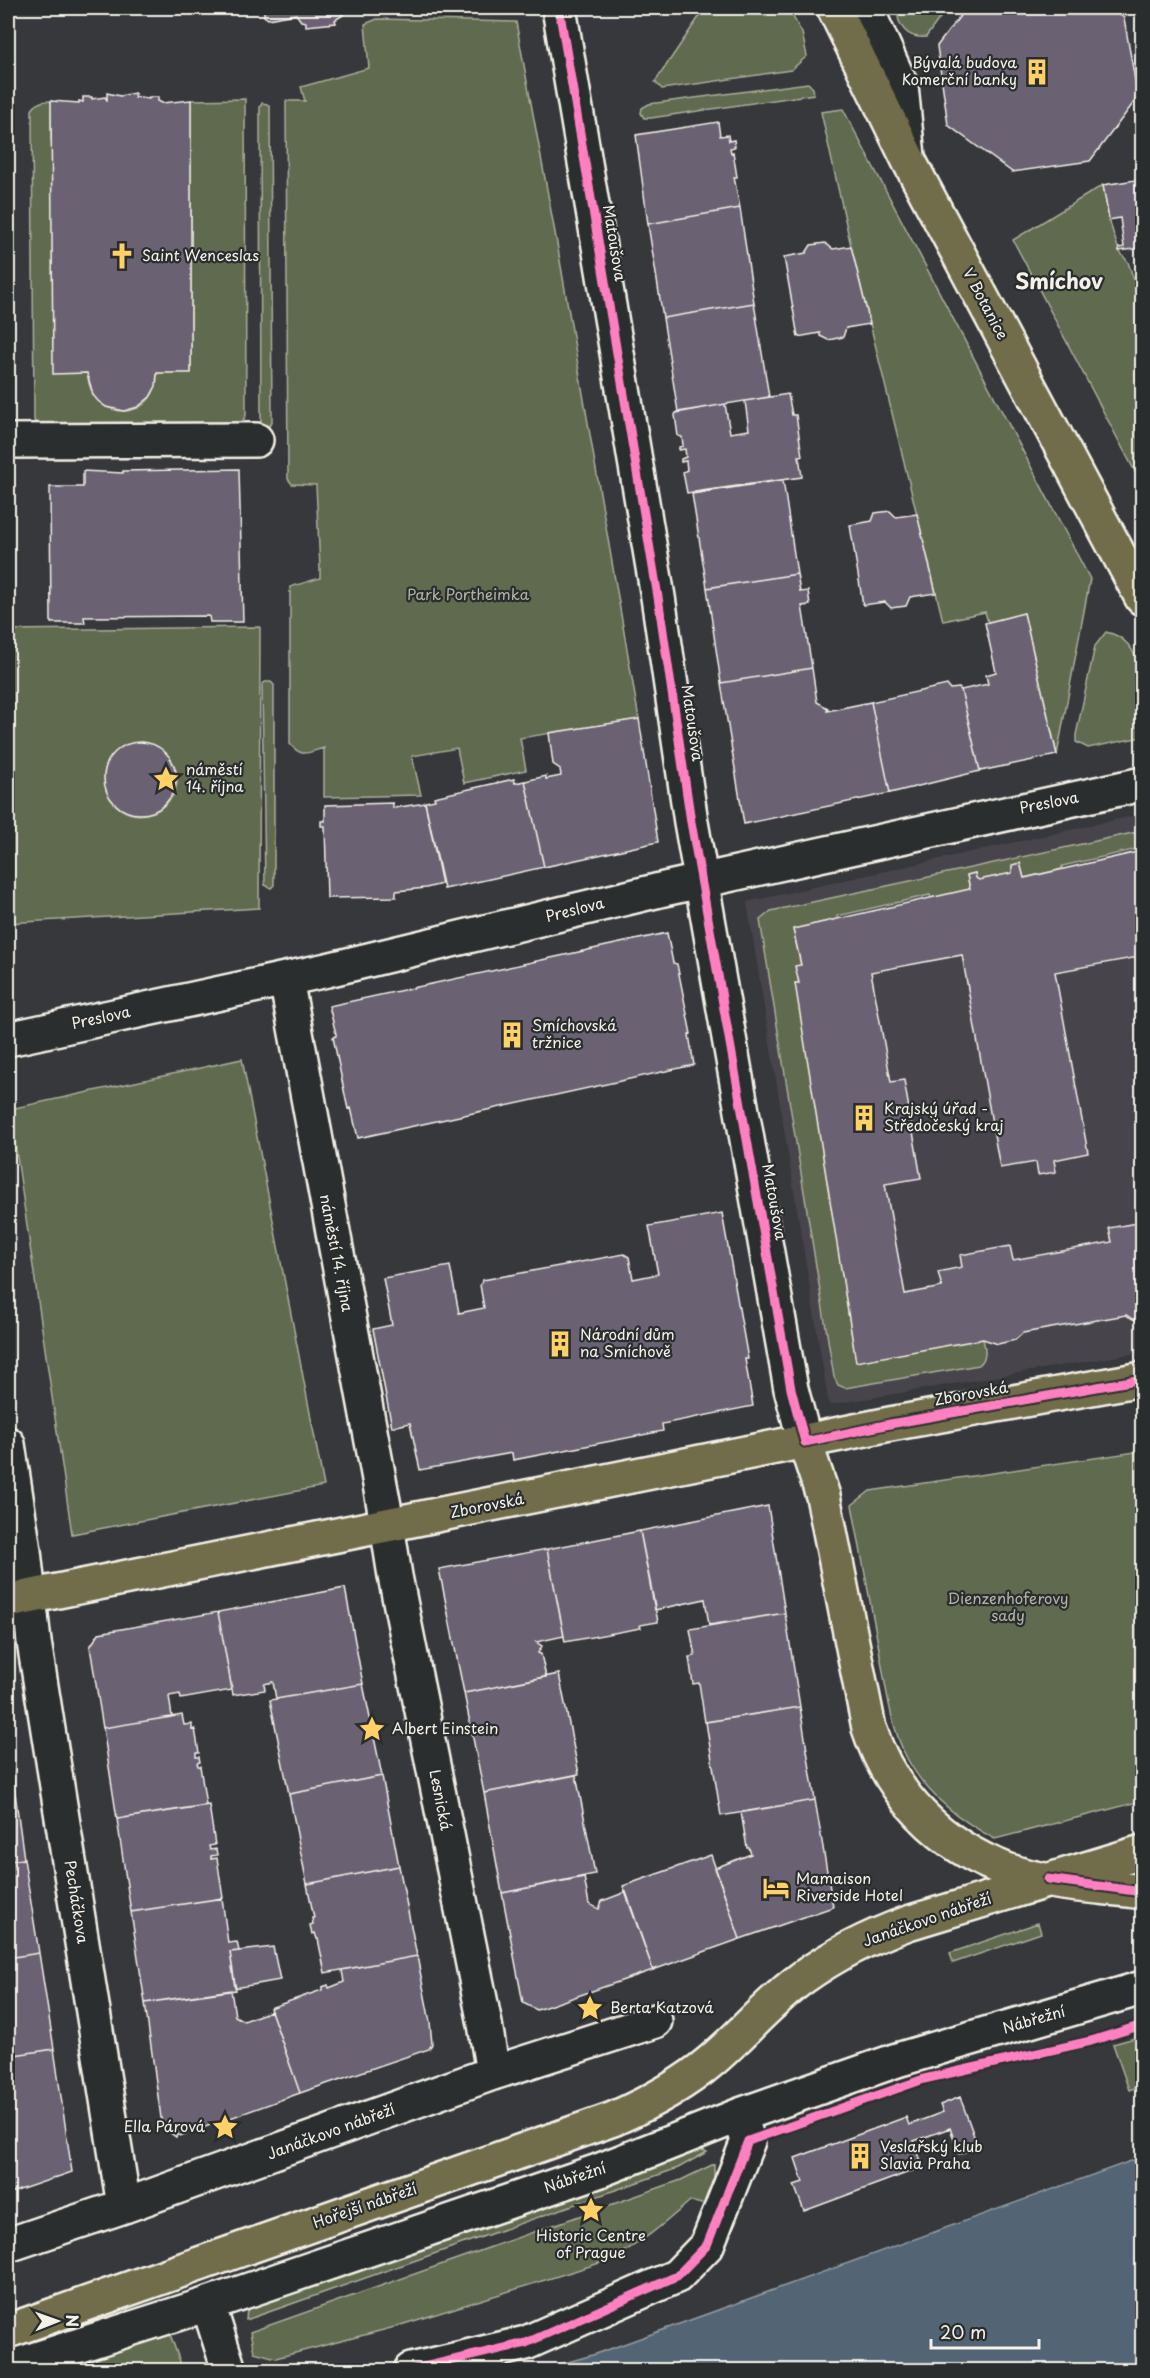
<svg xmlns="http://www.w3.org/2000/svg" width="1150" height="2378" font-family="'Playpen Sans',sans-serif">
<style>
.built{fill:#46454c}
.green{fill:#616a50;stroke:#aaae9c;stroke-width:1.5;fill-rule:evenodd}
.water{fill:#536575;stroke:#939da3;stroke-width:1.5}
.building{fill:#6a6273;stroke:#f4f1e8;stroke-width:1.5}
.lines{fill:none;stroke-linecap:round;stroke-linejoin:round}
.minor-casing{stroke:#f4f1e8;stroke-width:38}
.major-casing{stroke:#f4f1e8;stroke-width:38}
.minor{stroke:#2a2d2e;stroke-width:33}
.major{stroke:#716d4b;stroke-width:33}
.cycleway-casing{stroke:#2a2d2e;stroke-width:13}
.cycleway{stroke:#ff80c0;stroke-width:9}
.labels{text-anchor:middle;stroke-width:4.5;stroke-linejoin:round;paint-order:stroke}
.poi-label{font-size:15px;fill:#f4f1e8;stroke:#2a2d2e;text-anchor:start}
.street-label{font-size:15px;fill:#f4f1e8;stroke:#2a2d2e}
.park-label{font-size:15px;fill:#b2b4a4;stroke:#2a2d2e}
.district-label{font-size:21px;font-weight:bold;fill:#f4f1e8;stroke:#2a2d2e}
</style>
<rect width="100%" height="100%" fill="#37383c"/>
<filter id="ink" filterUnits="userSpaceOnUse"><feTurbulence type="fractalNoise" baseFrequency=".0167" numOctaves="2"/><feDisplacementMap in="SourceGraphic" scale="12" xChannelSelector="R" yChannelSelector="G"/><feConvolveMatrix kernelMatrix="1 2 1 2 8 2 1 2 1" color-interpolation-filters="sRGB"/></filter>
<g filter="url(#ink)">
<!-- built -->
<path class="built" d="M1142,814V1352L829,1405L747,902Z"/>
<!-- green -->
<path class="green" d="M705,8H788L802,33L807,56L791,70L662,89L655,82Z
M897,8H947L926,37C907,39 897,26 897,8Z
M377,19L516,22L558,249L639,719L520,738L526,770L464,783L457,748L412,756L421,795L324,797V748C307,752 303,759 290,744V587L320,578V568L316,485L292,484L288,479L286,101H305L301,87L369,68L365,24Z
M808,83L813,88L814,94L651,118H644L641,113L642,108L649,104Z
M245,99L246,415L240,425H37L34,420L32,110C37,102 42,101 51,101V139L89,384C103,426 158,417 157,373L191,372V100Z
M262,103L267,104L270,107L272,422L269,426H264L261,423L260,107Z
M843,109L1090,579L1057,755L1024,614L988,622L985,612L943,621L851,246L821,112Z
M1103,185L1109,220L1119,251L1128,262L1142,304V485L1013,240Z
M260,627L259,908L8,923V630ZM143,742C166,747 185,768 174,794C170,801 162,809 154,812C103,830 79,748 143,742Z
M1106,632C1150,641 1143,703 1142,737L1088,748L1076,742V735L1095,646Z
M265,682H271L274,685V885L271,888L265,885L262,685Z
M1142,831V848L1062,866V869L1024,878L1020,863L1013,865L1012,873L979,880L976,878L975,873L967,875L970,889L931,898L930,895L837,916V919L793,929L801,965L796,966L799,983H796L856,1361L983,1339C985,1349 988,1357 979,1365L845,1388L838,1385L834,1377L760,920L771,911Z
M242,1059L324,1486L72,1534L10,1109Z
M1142,1451V1801L995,1839C961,1821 927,1795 908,1760C890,1727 886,1686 879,1649C870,1601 861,1553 852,1505L870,1491Z
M1038,1923L1041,1933L953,1963L950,1953Z
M1142,2036V2085L1129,2090L1113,2044Z
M701,2149L707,2152L678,2168L246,2320L247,2308Z
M714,2164V2180L706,2205L690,2201C663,2225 638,2246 606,2261L391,2328L276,2358L254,2352L250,2332L681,2180Z
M170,2334L183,2370H60Z"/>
<!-- water -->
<path class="water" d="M1142,2157V2370H540L596,2354Z"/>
<!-- building -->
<path class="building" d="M264,8H405L403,10L382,11L375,8L373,11L357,12L353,9L343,10V15L335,20L336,23L306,26V22L301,21L296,14L268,19L264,16Z
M966,8H1110L1124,18L1138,97L1090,161L1012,172L948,125L937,46Z
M107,93L120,96L135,93V99V97L149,99V97H158V101L162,103L191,100V373H157L156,386L150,397L138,407L124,411L106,407L98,401L93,395L87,373L53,374L51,101L79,103V101L83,102V97H92V99L105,97L107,100Z
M718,122L720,136L728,135L729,141L734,140L735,147L730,148L731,153L733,152L737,177H734L740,208L648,224L636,135Z
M1142,179V248L1119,251V248L1124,247L1120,218L1109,220L1103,185Z
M740,208L754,303L663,318L648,224Z
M825,243L833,249L851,246L870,324L846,328L843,337L828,340L820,336V333L798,337L784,257L806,253L811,245Z
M754,303L769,397L678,412L663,318Z
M788,394L792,415H796L802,456H799L802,477L687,493L683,472L687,470L686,461L681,462V459L686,457L685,449L679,450V447L683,446L682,437L678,436L675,415L676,413L725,404L730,433L749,430L745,401Z
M239,469L243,622H210L209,616L84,617L85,623H51L50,487H83V471L123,473V471Z
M783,480L797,574L707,588L692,494Z
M890,511L896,517L917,514L936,593L910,597L906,606L891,608L885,602L863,605L850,525L872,521L875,513Z
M797,574L800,592L808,591L810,605L802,606L812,668L721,683L707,588Z
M1024,613L1057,755L980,771L961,690L988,684L986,675L996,672L985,623Z
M812,668L817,702L828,708L827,711L871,702L890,793L744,824L721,683Z
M947,685L950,689L959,688L961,690L980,771L890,793L871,702Z
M639,719L658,842L544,867L525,781L546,776V779L561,776L560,769L553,764L549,733Z
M104 778a36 36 0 1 1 72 0a36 36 0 1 1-72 0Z
M514,779L515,783L525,781L544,867L444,889L425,802L435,800L434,797Z
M393,803V808L425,803L442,884L426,888L396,891V897L327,898L325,826H321V821H325V805Z
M1142,851V979L1138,957L1055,972L1088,1153L1054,1160L1056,1172L1038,1175L1036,1162L1000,1168L962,955L871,972L891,1082L904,1080L921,1178L885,1184L905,1294L942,1287L938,1272L962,1267L960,1255L1010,1246L1013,1260L1112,1242L1109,1228L1142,1222V1321L1133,1319L1126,1315L1023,1333L1015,1340L998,1344L983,1339L856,1362L795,983H799L795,966L801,965L793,929L970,889L967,875L975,873L976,878L979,880L1012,873V865L1020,863L1024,878Z
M667,933L673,963L677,964L691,1034L689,1035L694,1065L358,1138L351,1108L348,1109L346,1100L333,1037L336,1036V1034L329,1006Z
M722,1213L748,1359H745L753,1406L662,1424L663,1431L513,1460L512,1453L420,1470L410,1423L392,1427L373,1329L392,1325L383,1278L450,1266L459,1313L484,1308L480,1285L483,1280L624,1254L629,1257L633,1279L658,1274L649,1226Z
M768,1506L785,1613L709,1625L705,1599L655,1610L640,1531Z
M640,1531L658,1622L640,1625L641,1628L565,1642L547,1549Z
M547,1549L564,1636L536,1642L542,1646L538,1653L541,1654L546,1677L464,1693L439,1569Z
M345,1588L363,1684L276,1699L273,1682L264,1684L265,1690L233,1695L218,1612Z
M218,1612L232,1690L181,1699L180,1694L169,1696L172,1717L103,1728L90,1647L99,1633Z
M785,1613L800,1707L705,1722L699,1683L693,1684L689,1657L695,1656L690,1629Z
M559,1674L579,1774L484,1793L464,1693Z
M363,1684L382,1776L289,1794L270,1700Z
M800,1707L815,1800L721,1816L706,1722Z
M182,1715L184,1725L192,1724V1730L195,1729L199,1753H196V1757H199L200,1762L197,1763L198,1766H200L206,1805L117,1819L103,1728Z
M8,1742L11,1763H8Z
M8,1763H11L24,1859L8,1861Z
M576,1775L595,1874L502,1893L484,1793Z
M382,1776L399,1866L307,1884L289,1794Z
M815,1800L833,1907L740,1939L715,1868L751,1854L749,1848H747L741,1812Z
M209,1805L215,1845L209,1846L210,1850L216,1849L217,1855L211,1856V1859L217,1858L223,1898L131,1912L117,1819Z
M711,1855L740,1939L653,1970L623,1886Z
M24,1859L39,1953L8,1958V1861Z
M399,1866L417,1956L325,1973L318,1939H317L315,1933L312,1934L310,1925L313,1924L312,1918H314L307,1884Z
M584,1877L589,1904L599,1909L602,1901L626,1892L653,1970L537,2010L523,2003L502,1893Z
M222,1898L228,1943L237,1942L239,1951L230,1952L236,1990L145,2003L131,1912Z
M273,1947L280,1980L235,1988L230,1952Z
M39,1953L54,2049L8,2056V1958Z
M417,1956L430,2022L432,2044L429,2049L300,2093L270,2008L322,1990V1987L328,1985L329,1988L344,1982L342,1970Z
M231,1990L235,2016L244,2021L271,2011L300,2093L180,2136L177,2134L176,2137L163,2128L164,2126L162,2125L145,2003Z
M54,2049L72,2172L8,2194V2056Z
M960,2097L978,2147L959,2154L950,2128L914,2141L923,2167L804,2211L794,2185L803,2182L795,2158L906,2117L909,2125L943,2112L940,2105Z"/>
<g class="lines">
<!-- minor casing -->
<g class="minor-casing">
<path id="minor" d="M559,8L658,597L691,822L791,1389L805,1442
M866,8L901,85L908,157
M8,441L256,440
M286,979L384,1506L395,1576L485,2024L493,2073
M8,1039L327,970L664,889L1142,784
M8,1444L24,1551L34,1642L124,2206
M8,2245L124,2206L493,2073L655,2021
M208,2304L229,2370
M8,2368L208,2304L598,2171L740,2115L897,2060L1142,1988
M411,2370L526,2343L677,2276L707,2245L748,2141L740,2115"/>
</g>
<!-- major casing -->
<g class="major-casing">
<path id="major" d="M834,8L909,161L1142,598
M805,1442L823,1496L869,1728C891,1795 941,1846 1007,1870C1048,1885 1100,1886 1142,1892
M8,1601L890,1424L1142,1379
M8,2331L613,2119C647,2104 683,2085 711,2061C742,2035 769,2002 802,1978C835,1954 870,1937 908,1923L1142,1852"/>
</g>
<!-- minor -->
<use href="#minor" class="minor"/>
<!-- major -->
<use href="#major" class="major"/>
<!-- cycleway casing -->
<g class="cycleway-casing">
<path id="cycleway" d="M559,8L658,597L691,822L791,1389L805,1442L890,1424L1142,1379
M1048,1879L1142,1892
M411,2370L526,2343L677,2276L707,2245L748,2141L924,2079L1091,2041L1142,2025"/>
</g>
<!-- cycleway -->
<use href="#cycleway" class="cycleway"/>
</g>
</g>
<!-- icons -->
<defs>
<g id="building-bare" transform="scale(2.07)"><path d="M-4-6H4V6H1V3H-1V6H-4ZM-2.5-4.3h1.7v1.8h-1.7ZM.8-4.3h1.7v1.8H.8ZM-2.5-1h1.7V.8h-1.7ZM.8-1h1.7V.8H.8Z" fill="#ffd166" stroke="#2a2d2e" stroke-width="2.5" paint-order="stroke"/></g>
<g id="church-bare" transform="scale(2.07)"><path d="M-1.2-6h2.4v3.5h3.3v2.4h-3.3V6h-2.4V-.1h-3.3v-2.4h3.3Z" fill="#ffd166" stroke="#2a2d2e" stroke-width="2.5" paint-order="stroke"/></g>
<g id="sight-bare" transform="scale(2.07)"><path d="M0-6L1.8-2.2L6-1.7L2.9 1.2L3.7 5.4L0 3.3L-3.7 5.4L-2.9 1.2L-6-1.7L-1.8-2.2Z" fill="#ffd166" stroke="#2a2d2e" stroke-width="2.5" paint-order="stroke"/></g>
<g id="hotel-bare" transform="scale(2.07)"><path d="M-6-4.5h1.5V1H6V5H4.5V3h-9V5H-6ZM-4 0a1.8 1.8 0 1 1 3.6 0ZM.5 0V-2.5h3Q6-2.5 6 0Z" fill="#ffd166" stroke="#2a2d2e" stroke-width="2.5" paint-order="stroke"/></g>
</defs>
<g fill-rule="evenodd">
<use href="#building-bare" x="1037" y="72"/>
<use href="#church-bare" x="122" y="256"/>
<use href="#sight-bare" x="166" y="779"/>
<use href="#building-bare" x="512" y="1035"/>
<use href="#building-bare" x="864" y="1118"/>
<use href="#building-bare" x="560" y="1344"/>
<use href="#sight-bare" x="372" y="1729"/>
<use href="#hotel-bare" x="776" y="1888"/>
<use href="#sight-bare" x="590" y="2008"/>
<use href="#sight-bare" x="225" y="2127"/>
<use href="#building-bare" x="860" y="2156"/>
<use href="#sight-bare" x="591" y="2210"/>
</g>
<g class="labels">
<!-- poi labels -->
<g class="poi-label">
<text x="1017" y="68" text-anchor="end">Bývalá budova<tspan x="1017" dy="17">Komerční banky</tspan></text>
<text x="142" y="261">Saint Wenceslas</text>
<text x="186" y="775">náměstí<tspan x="186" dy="17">14. října</tspan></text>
<text x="532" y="1031">Smíchovská<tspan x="532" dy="17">tržnice</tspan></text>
<text x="884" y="1114">Krajský úřad -<tspan x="884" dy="17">Středočeský kraj</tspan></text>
<text x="580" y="1340">Národní dům<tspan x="580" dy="17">na Smíchově</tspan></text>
<text x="392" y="1734">Albert Einstein</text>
<text x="796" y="1884">Mamaison<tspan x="796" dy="17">Riverside Hotel</tspan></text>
<text x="610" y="2013">Berta Katzová</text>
<text x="205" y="2132" text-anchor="end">Ella Párová</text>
<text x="880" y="2152">Veslařský klub<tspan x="880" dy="17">Slavia Praha</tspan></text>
<text x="591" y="2241" text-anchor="middle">Historic Centre<tspan x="591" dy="17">of Prague</tspan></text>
</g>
<!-- street labels -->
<g class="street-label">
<text transform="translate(614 243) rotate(81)" y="5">Matoušova</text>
<text transform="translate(985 304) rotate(62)" y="5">V Botanice</text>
<text transform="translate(692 723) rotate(82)" y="5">Matoušova</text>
<text transform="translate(1049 803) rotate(-11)" y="5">Preslova</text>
<text transform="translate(575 910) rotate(-14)" y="5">Preslova</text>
<text transform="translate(101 1018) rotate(-12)" y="5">Preslova</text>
<text transform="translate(774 1202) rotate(80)" y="5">Matoušova</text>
<text transform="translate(336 1253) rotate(79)" y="5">náměstí 14. října</text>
<text transform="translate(971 1394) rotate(-10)" y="5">Zborovská</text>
<text transform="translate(487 1506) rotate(-11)" y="5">Zborovská</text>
<text transform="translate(440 1800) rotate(79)" y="5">Lesnická</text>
<text transform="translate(76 1902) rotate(81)" y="5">Pecháčkova</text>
<text transform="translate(927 1920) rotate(-19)" y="5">Janáčkovo nábřeží</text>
<text transform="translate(1034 2020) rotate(-16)" y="5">Nábřežní</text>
<text transform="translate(331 2132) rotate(-20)" y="5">Janáčkovo nábřeží</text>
<text transform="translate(575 2178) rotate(-19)" y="5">Nábřežní</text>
<text transform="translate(365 2206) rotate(-19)" y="5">Hořejší nábřeží</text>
</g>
<!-- park labels -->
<g class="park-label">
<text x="468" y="600">Park Portheimka</text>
<text x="1008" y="1604">Dienzenhoferovy<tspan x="1008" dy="17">sady</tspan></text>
</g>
<!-- district labels -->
<g class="district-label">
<text x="1059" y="289">Smíchov</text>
</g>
</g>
<!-- margin -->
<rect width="1150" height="2378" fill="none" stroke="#2a2d2e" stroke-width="30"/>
<rect x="15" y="15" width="1120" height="2348" fill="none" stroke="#f4f1e8" stroke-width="2" filter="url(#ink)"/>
<!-- north arrow -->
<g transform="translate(57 2321) rotate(89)" stroke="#2a2d2e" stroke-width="4.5" paint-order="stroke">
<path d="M0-4.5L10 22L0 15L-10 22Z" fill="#f4f1e8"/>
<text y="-9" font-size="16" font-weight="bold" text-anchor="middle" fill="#f4f1e8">N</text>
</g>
<!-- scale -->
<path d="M931 2339v9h108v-9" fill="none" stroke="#f4f1e8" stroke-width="3"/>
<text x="940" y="2339" font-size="18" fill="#f4f1e8" stroke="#2a2d2e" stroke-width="4.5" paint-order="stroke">20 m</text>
</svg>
